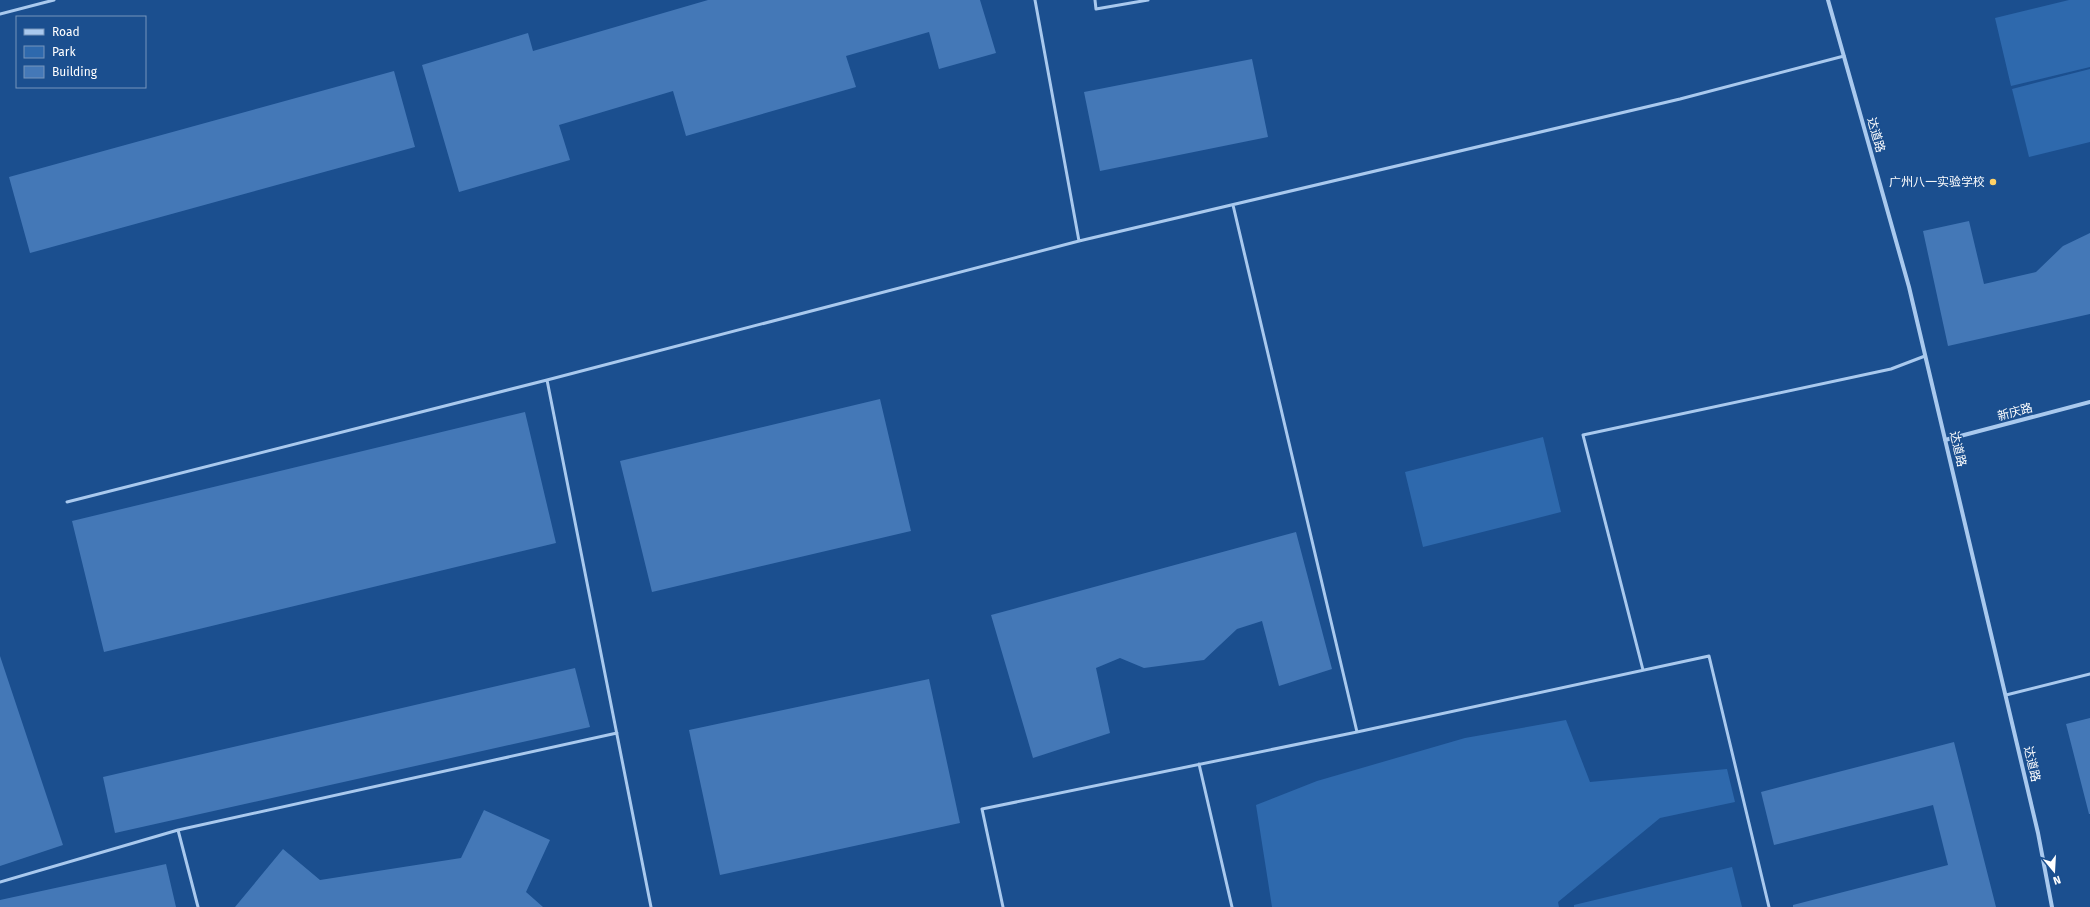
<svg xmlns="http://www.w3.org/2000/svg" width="2090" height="907" font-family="'Fira Sans','Noto Sans SC',sans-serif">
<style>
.green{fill:#2e69ad}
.building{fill:#4478b7}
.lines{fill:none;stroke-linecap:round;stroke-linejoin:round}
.lane{stroke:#a9c9ee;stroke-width:3}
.street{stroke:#a9c9ee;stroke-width:4}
.poi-dot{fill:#ffd166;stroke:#1b4f8f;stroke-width:1.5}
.labels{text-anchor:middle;stroke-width:3;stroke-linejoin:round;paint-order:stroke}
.street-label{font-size:12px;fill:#fff;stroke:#1b4f8f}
.poi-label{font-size:12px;fill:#fff;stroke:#1b4f8f;text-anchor:end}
</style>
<rect width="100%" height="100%" fill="#1b4f8f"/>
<!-- green -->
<path class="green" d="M2069,0H2090V67L2011,86L1995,18Z
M2090,69V142L2029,157L2012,89Z
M1543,437L1561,512L1423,547L1405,472Z
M1566,720L1590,782L1727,769L1735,802L1660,818L1558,902L1559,907H1272L1256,805L1317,781L1465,738Z
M1732,867L1742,907H1574V905Z"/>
<!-- building -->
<path class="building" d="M708,0H980L996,53L939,69L929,32L846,56L856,87L686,136L673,91L559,125L570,160L459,192L422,65L528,33L533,51Z
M1252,59L1268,137L1100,171L1084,92Z
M394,71L415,147L30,253L9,177Z
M1969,221L1984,284L2036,272L2063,246L2090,233V314L1948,346L1923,231Z
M880,399L911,531L652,592L620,461Z
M525,412L556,543L104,652L72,521Z
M1296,532L1332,669L1279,686L1262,621L1237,629L1204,660L1144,668L1120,658L1096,668L1110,733L1033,758L991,615Z
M0,656L63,845L0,866Z
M575,668L590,727L115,833L103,777Z
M929,679L960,823L720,875L689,730Z
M2090,718V814H2089L2066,724Z
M1954,742L1996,907H1793V905L1948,865L1933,805L1774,845L1761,792Z
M484,810L550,840L526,892L543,907H235L283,849L320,880L461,858Z
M166,864L176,907H0V900Z"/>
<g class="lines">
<!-- lane -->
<path class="lane" d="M1035,0L1079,241
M1095,0L1096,9L1148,0
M0,14L54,0
M1233,205L1357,732
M547,380L651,907
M67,502L547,380L1079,241L1680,99L1844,56
M1643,670L1583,435L1891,369L1925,356
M2006,695L2090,674
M1199,764L1232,907
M178,830L198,907
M0,882L178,830L617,733
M1003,907L982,809L1357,732L1709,656L1769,907"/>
<!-- street -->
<path class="street" d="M1828,0L1909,287L2038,833L2052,907
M1945,440L2090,402"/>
</g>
<!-- markers -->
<circle class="poi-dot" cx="1993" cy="182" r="4"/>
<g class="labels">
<!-- street labels -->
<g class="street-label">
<text transform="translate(1876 135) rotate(74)" y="4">达道路</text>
<text transform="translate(2015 412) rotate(-15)" y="4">新庆路</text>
<text transform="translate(1958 449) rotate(77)" y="4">达道路</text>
<text transform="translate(2032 764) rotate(77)" y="4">达道路</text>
</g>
<!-- poi labels -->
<g class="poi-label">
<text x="1985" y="186">广州八一实验学校</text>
</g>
</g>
<!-- legend -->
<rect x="16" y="16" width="130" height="72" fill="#1b4f8f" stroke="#7695bc"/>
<rect x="24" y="29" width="20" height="6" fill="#a9c9ee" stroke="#7695bc"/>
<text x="52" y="36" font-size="12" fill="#ffffff">Road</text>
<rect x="24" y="46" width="20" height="12" fill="#2e69ad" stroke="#7695bc"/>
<text x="52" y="56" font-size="12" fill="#ffffff">Park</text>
<rect x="24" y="66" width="20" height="12" fill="#4478b7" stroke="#7695bc"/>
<text x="52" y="76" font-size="12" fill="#ffffff">Building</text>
<!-- north arrow -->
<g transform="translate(2054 871) rotate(162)" stroke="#1b4f8f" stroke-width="3" paint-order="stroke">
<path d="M0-3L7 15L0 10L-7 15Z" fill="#ffffff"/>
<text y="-6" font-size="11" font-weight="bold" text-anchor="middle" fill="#ffffff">N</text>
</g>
</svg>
